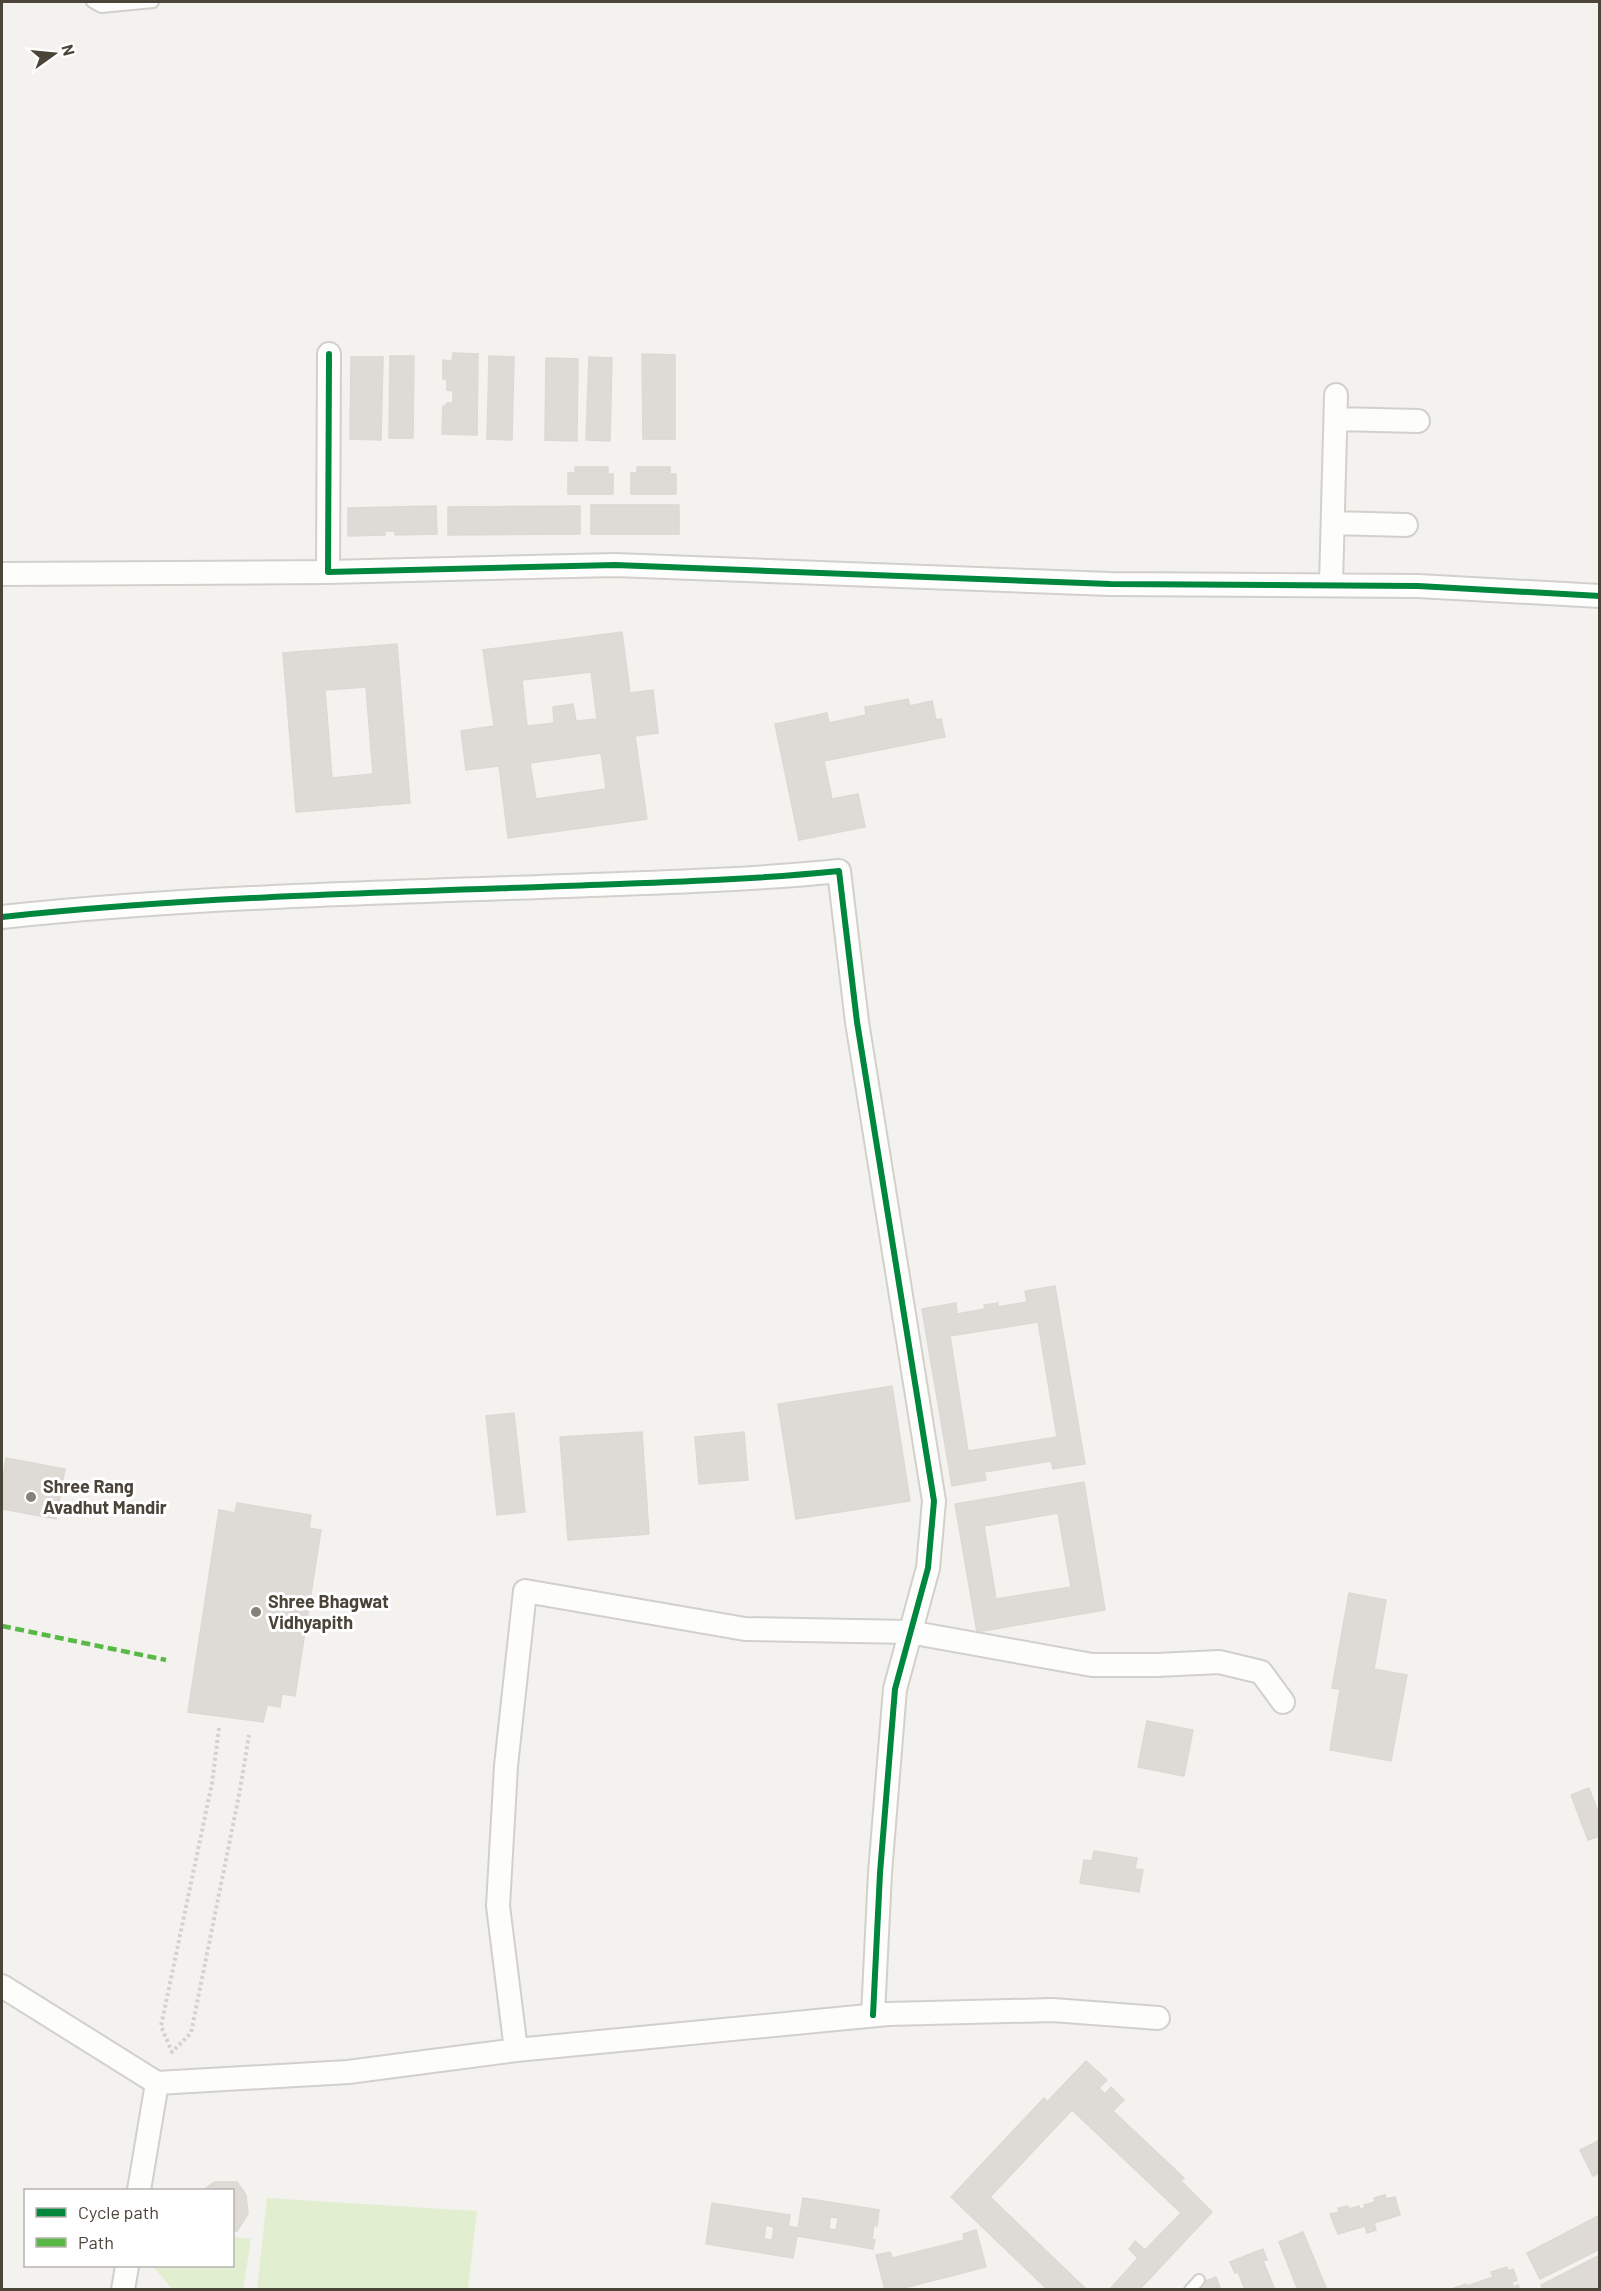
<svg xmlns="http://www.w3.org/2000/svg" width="1601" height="2291" font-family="Barlow,sans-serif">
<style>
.green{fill:#e1eecf}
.building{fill:#dedbd6;stroke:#dcd9d4;stroke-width:1.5;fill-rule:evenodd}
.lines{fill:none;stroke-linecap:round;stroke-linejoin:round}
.service-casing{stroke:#d2d0cb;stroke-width:14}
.minor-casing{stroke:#d2d0cb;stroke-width:26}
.path{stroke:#d3d2cc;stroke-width:4;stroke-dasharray:3 3;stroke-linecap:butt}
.service{stroke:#fdfdfc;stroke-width:10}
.minor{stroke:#fdfdfc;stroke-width:22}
.quiet{stroke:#58b947;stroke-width:4.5;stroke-dasharray:9 4.5;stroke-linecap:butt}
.cycleway-casing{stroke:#fff;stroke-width:10}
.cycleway{stroke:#00873e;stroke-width:6}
.poi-dot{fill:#868178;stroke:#fff;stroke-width:2}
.labels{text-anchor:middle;stroke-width:6;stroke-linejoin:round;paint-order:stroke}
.poi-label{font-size:18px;font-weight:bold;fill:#4b4439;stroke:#fff;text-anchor:start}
</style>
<rect width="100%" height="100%" fill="#f4f2ee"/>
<!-- green -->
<path class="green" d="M267,2198L477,2211L468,2289H257Z
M233,2237L251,2239L243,2289H172L153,2266H232Z"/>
<!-- building -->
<path class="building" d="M453,353L478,354L477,435L442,434L443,406H446L447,403H453V391L447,390V379H443V360L452,361Z
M642,354L675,355V439H643Z
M390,356H414L413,438H389Z
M489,356L514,357L512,440L487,439Z
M351,357H383L381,440L350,439Z
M589,357L612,358L610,441L586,440Z
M546,358L578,359L577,441L545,440Z
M575,467H608V474H613V494H568V473H575Z
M637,467H670V474H676V494H631V473H637Z
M591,505H679V534H591Z
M436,506L437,534L395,535V531H384L385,535L348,536V508Z
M580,506V534L448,535V507Z
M622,632L630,693L653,690L658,733L635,736L647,819L508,838L499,766L466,770L461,731L494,726L483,650ZM591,672L597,719L576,721L573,704L553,707L554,723L527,726L522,680ZM601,753L606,789L536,799L530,763Z
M397,644L410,803L296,812L283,653ZM366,687L373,774L332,778L325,690Z
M908,699L910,706L932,701L936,720L941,719L945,737L824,761L832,799L858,794L865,827L799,840L775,724L827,713L829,723L866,715L865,707Z
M1055,1286L1085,1464L1053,1469L1051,1461L984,1472L986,1480L952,1486L922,1309L956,1303L957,1314L985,1309L984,1305L998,1303V1307L1027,1302L1025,1291ZM1038,1322L1057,1437L968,1451L950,1336Z
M892,1386L910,1501L796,1519L778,1404Z
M514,1413L525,1512L497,1515L486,1416Z
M642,1432L649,1534L568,1540L560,1437Z
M744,1432L748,1480L699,1484L695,1437Z
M6,1458L65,1469L56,1519L2,1509V1484Z
M1084,1482L1105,1610L977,1632L955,1504ZM1058,1513L1071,1587L996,1599L984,1526Z
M237,1503L311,1515L309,1528L321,1530L295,1696L282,1694L280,1707L267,1705L263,1722L188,1712L219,1510L235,1513Z
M1349,1593L1386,1600L1374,1669L1407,1675L1391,1761L1330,1750L1340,1689L1332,1688Z
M1147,1721L1193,1730L1184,1776L1138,1767Z
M1589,1788L1600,1818V1836L1588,1840L1571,1795Z
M1094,1851L1137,1858L1135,1869L1143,1870L1139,1892L1080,1883L1084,1860L1092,1861Z
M1086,2061L1107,2080L1099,2088L1105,2094L1111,2087L1124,2100L1113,2111L1184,2178L1181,2181L1212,2212L1139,2290H1109L1138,2258L1129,2249L1135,2241L1145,2250L1181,2213L1072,2110L990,2197L1087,2290H1048L951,2197L1044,2098L1047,2102Z
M1600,2140V2173L1593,2176L1580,2150Z
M214,2182H237L246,2195L248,2214L237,2231H232V2190H204Z
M1385,2195L1386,2199L1395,2197L1400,2215L1374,2223L1376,2230L1367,2233L1365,2226L1338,2234L1330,2214L1339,2212L1338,2208L1348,2206L1349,2209L1359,2206L1360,2209L1365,2208L1364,2205L1375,2202L1374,2198Z
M803,2198L879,2210L877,2226L874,2225L872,2239L875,2240L873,2249L797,2236L793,2258L706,2244L712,2203L790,2215L788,2226L798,2228ZM830,2217L838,2218L836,2230L829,2229ZM766,2225L774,2227L772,2240L764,2239Z
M1600,2215V2249L1540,2279L1527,2253Z
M976,2230L986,2267L896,2290H885L876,2255L890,2252L892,2258L964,2240L963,2234Z
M1303,2232L1327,2290H1298L1279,2242Z
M1263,2249L1267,2260L1263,2261L1275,2290H1245L1238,2272L1235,2273L1230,2262Z
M1600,2255V2285L1590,2290H1543L1541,2285Z
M1507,2267L1508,2271L1513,2269L1517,2280L1512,2282L1513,2287L1518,2285L1520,2290H1449L1466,2284L1467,2286L1493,2277L1491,2272Z
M1216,2277L1221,2290H1192L1191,2287Z"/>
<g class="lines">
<!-- service casing -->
<g class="service-casing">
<path id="service" d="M92,2L101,7L153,2
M1190,2290L1199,2280"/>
</g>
<!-- minor casing -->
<g class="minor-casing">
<path id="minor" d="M329,354L328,572L615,565L1110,584L1418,586L1600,596
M1336,419L1418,421
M1333,523L1406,525
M2,574L328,572
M1331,585L1336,395
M2,917C180,898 361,893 540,887C640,883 740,881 839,871L857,1022L934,1501L928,1568L895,1689L880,1873L873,2015
M2,1986L157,2083L348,2072L516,2050L888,2014L1053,2010L1158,2018
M516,2050L498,1906L506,1766L525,1591L745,1629L909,1632L1092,1665H1157L1219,1662L1261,1672L1283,1702
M139,2190L157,2083
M123,2290L127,2266"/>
</g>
<!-- path -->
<path class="path" d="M219,1728L212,1783L161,2026L172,2052L191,2033L240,1790L249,1735"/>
<!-- service -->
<use href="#service" class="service"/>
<!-- minor -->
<use href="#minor" class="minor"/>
<!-- quiet -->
<path class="quiet" d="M2,1626L166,1660"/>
<!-- cycleway casing -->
<g class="cycleway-casing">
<path id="cycleway" d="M329,354L328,572L615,565L1110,584L1418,586L1600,596
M2,917C180,898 361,893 540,887C640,883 740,881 839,871L857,1022L934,1501L928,1568L895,1689L880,1873L873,2015"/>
</g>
<!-- cycleway -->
<use href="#cycleway" class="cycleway"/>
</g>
<!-- markers -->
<g class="poi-dot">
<circle cx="31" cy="1497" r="6"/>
<circle cx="256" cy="1612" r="6"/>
</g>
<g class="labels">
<!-- poi labels -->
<g class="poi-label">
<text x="43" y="1493">Shree Rang<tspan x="43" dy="21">Avadhut Mandir</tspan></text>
<text x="268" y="1608">Shree Bhagwat<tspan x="268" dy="21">Vidhyapith</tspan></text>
</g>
</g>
<!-- border -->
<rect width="1601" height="2291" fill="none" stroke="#4b4439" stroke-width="6"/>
<!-- legend -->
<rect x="24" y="2189" width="210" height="78" fill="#ffffff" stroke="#b7b4b0" stroke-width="1.5"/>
<rect x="36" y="2208" width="30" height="9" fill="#00873e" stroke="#b7b4b0" stroke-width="1.5"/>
<text x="78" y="2219" font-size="18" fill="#4b4439">Cycle path</text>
<rect x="36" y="2238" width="30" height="9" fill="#58b947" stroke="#b7b4b0" stroke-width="1.5"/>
<text x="78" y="2249" font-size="18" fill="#4b4439">Path</text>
<!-- north arrow -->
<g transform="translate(54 54) rotate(75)" stroke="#ffffff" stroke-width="4.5" paint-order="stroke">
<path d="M0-4.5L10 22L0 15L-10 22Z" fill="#4b4439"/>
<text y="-9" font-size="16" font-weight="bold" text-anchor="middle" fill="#4b4439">N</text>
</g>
</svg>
